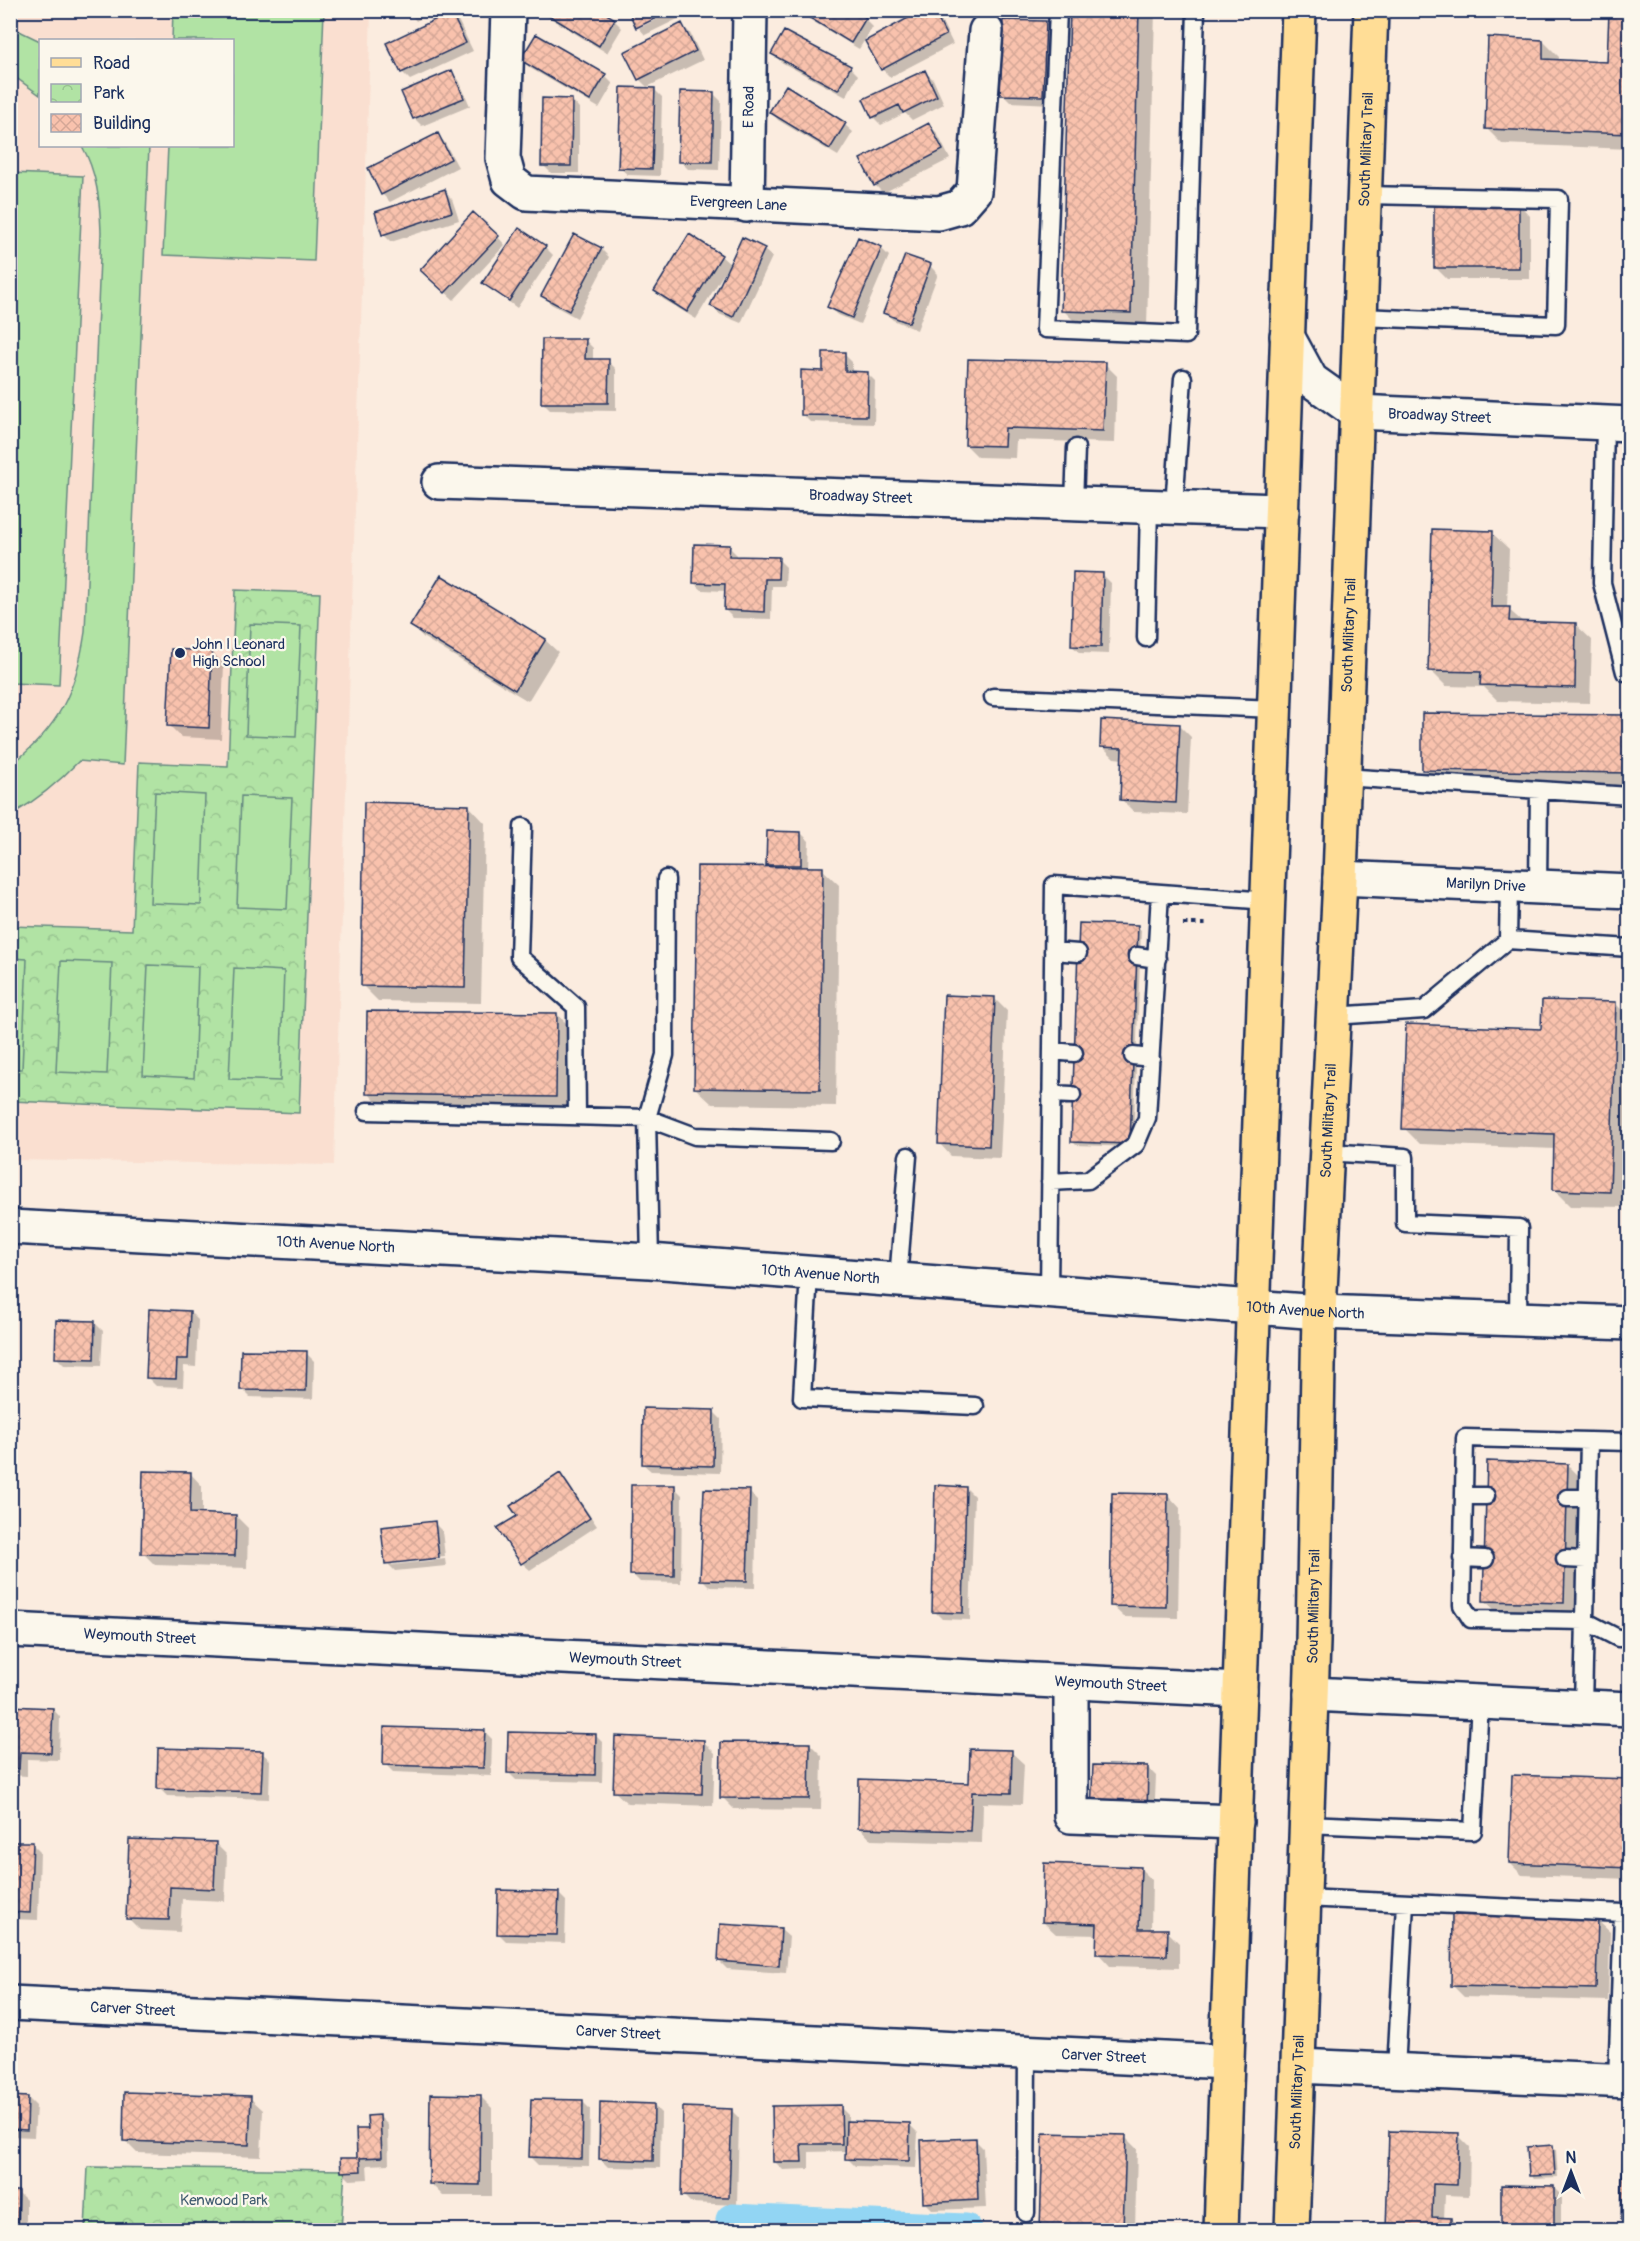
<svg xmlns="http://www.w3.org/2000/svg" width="1640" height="2241" font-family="Pangolin,sans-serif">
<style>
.built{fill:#fadfd0;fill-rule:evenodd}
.park{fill:url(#park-crowns);stroke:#668981;stroke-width:1.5}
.garden{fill:#b1e3a4;stroke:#668981;stroke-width:1.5}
.shadow{fill:#0003}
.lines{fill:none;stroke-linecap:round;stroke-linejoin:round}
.canal{stroke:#92d5f3;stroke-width:33}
.building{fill:url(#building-cross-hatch);stroke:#1b2f5e;stroke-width:1.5}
.lane-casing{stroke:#1b2f5e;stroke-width:21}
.street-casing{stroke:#1b2f5e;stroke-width:38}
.secondary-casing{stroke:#1b2f5e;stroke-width:38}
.primary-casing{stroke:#1b2f5e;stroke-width:38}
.path{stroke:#1b2f5e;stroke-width:4;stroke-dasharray:4.5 4.5;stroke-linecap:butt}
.lane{stroke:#fbf7ec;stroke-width:16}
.street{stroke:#fbf7ec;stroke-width:33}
.secondary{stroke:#fbf7ec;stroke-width:33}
.primary{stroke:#ffdd96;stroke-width:33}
.poi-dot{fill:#1b2f5e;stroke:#fbf7ec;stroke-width:2}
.labels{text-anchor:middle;stroke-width:4.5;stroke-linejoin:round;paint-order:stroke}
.street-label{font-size:15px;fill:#1b2f5e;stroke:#fbf7ec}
.poi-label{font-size:15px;fill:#1b2f5e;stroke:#fbf7ec;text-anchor:start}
.park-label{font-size:15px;fill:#405c70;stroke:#fbf7ec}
</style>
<defs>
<pattern id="park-crowns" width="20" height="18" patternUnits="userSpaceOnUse" patternTransform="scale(1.5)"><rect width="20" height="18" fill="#b1e3a4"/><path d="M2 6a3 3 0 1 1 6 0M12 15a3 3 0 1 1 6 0" fill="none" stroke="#98c390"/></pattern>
<pattern id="building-cross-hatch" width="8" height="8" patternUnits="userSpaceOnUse" patternTransform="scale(1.5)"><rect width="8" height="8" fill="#f9c2ad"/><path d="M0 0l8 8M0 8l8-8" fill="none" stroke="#d5a797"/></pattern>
</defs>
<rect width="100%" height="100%" fill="#fbecdf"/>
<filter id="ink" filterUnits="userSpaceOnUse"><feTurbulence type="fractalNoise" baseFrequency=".0167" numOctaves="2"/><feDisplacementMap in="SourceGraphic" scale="12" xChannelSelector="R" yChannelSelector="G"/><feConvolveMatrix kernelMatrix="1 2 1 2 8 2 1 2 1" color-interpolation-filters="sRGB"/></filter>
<g filter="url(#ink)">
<!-- built -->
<path class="built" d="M11,11H371L334,1165L11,1160ZM40,40H232V146H40Z"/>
<!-- park -->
<path class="park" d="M235,590L320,593L299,1113L11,1101V926L132,930L139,762L228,766Z
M88,2167L345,2170L341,2230H85Z
M762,2226L915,2230H932H762Z"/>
<!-- garden -->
<path class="garden" d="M173,11H324L314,261L163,255L168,146H232V40H172Z
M11,27L40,41V95L11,74Z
M82,146H149L123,765L79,761C58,783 37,800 11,815V765C59,727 76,692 85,632L101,232C100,202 97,172 82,146Z
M11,173L83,176L59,685L11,683Z
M250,624L301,626L296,737L246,735Z
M155,792L205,795L201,905L150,903Z
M241,796L292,798L287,909L237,907Z
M11,958L27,959L22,1069H11Z
M61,961L112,963L107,1074L56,1072Z
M148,965L198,967L194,1078L143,1075Z
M234,968L284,971L280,1081L229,1079Z"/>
<!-- shadow -->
<path class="shadow" d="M407,10H436L416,21Z
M537,10H597L614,20L622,28L607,53Z
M676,10H696L645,35L639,28Z
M794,10H851L865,19L873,27L859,49Z
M933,10L939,16L953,44L890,77L882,69Z
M1071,10H1155L1147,328L1079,326L1063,310Z
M451,14L459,22L473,51L410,80L402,72L388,43Z
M1630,15V149L1502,144L1486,128L1543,41L1559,57V61L1609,63Z
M1046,23L1054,31L1051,104L1010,102L1002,94Z
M682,25L690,33L703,60L647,87L639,79Z
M773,54L850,67L858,75L846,97L781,62Z
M522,60L605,76L613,84L599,108L530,68Z
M452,72L459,80L470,106L422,126L414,118Z
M925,72L933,79L944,104L912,120L905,113L881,125L873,117Z
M786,87L845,125L853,132L838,156L778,120L771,112Z
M654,89L662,97L660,176L628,175L620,168Z
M713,93L721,101L719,170L688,169L680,161Z
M572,100L579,108V173H551L543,165Z
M929,125L937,133L950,159L883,193L875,185Z
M438,135L445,143L458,167L390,202L382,194Z
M444,191L452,199L459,220L391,242L383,234Z
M1518,203L1530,216V279H1447L1435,267Z
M689,236L721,256L731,265L764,250L772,257L741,323L719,314L712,306L729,269L727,268L696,319L663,299L655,291Z
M498,237L505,245L454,300L429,277Z
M858,239L882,249L889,256L860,324L836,314L829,306Z
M545,247L553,255L517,308L484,283Z
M601,249L609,257L577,318L551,304L543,296Z
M930,266L938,274L917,330L893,320L885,313Z
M585,340L593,348V361H608L616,369V411L550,410L542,402Z
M844,354L852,362V373H867L875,381L874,424L810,422L802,414L824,372Z
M1105,364L1117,376L1115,443L1016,440L1015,458L978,457L966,445Z
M1492,533L1509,549L1507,608L1524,623L1575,624L1592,640L1590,703L1498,701L1484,687L1446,686L1430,670Z
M729,547L737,555V557L778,559L786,567L785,586H772L771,619L733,618L725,610L726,591L702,590L694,583Z
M1103,575L1111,583L1109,654L1080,653L1072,646Z
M442,577L545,640L558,652L528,701L424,638L412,626Z
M212,652L224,664L221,739L181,737L169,725Z
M1630,717V788L1440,786L1423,769Z
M1179,725L1191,737L1187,814L1134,812L1122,800L1123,759L1114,758L1102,746Z
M469,806L485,823L481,1003L378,1001L362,985Z
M801,833L809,841L808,869H822L839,885L836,1106L712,1104L695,1088L771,868L767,864Z
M1137,926L1141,930L1133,1147L1076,1145L1073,1142Z
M995,999L1007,1011L1000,1158L951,1156L939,1143Z
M1616,1004L1630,1018L1625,1207L1570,1206L1554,1190L1555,1149L1420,1144L1404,1128L1543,1030Z
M557,1014L573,1030L572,1112L384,1110L368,1093Z
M190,1312L198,1320L196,1367L184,1366L183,1387L156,1386L148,1378Z
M95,1323L103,1331L101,1366L64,1365L56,1357Z
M306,1353L314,1361L313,1399L250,1397L242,1389Z
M713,1411L721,1419L720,1473L651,1471L643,1464Z
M1568,1465L1580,1477L1575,1615L1497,1612L1484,1600Z
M190,1473L202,1486V1515L236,1516L248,1528L247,1568L155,1565L143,1553Z
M560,1475L568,1483L597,1526L530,1570L522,1563Z
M674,1487L682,1495L681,1583L640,1582L632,1574Z
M966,1488L974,1496L970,1620L942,1619L934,1611Z
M749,1492L757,1500L755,1588L710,1587L702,1579Z
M1168,1495L1180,1508L1178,1618L1124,1617L1111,1605Z
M434,1523L442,1531L445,1556L392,1562V1565L445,1559L446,1566L395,1571L387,1563Z
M10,1708L53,1709L60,1717L59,1760L27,1759V1776L10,1775Z
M484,1731L492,1739L491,1776L393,1772L385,1764Z
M595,1735L603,1743L602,1782L516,1780L508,1772Z
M703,1741L715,1753L713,1806L627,1803L614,1791Z
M810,1744L822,1756L821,1810L734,1809L722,1797Z
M1011,1752L1024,1764L1022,1804L983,1803L982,1843L871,1840L859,1827L971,1784Z
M262,1753L270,1760L269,1799L167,1796L159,1788Z
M1148,1768L1156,1776L1154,1822L1093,1812Z
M1630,1781V1879L1522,1875L1510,1863Z
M10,1843L32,1844L40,1852L38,1920L10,1919Z
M215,1843L227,1855L225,1901L182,1899L180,1932L140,1930L128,1918Z
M1140,1868L1152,1880L1151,1930L1167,1931L1179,1943V1968L1110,1966L1098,1953V1935L1056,1934L1043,1922Z
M558,1893L566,1901L565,1943L506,1941L498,1933Z
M1597,1920L1610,1932L1608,2001L1464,1997L1452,1985Z
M781,1930L789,1937L786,1973L727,1969L719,1961Z
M480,2096L492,2108V2196H443L431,2184Z
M10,2098H28L36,2106L34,2137L10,2136Z
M250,2098L263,2110L261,2157L137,2153L124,2140Z
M582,2101L590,2109L589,2166L538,2165L530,2157Z
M653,2105L661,2113L660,2168L608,2167L600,2159Z
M840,2107L848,2115V2123L910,2125L918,2133L916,2168L855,2166L847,2158V2151L809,2152V2169L783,2170L775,2162Z
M731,2110L739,2118L737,2205L691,2203L683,2195Z
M380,2117L388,2125L389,2164L367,2165L368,2179L350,2180L342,2172L358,2159L369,2130Z
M1391,2132L1458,2135L1470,2147L1469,2196L1445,2195L1444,2219H1451L1462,2230H1387Z
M1044,2134L1125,2137L1137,2149L1135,2230H1041Z
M975,2140L983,2148L986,2208L933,2210L925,2202Z
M1552,2147L1556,2150L1558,2178L1534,2179L1531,2176Z
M1630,2154V2227L1622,2220Z
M1503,2187H1553L1561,2195V2230H1503Z
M10,2192H18L26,2200V2230H10Z"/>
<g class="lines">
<!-- canal -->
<path class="canal" d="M732,2220L966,2230"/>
</g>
<!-- building -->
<path class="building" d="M540,10H600L615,19L599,46Z
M628,10H672L636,28Z
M797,10H854L866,18L851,43Z
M923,10H933L946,35L881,70L865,41Z
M1070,10H1139L1131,313L1061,311Z
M451,12L466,43L401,73L386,43Z
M1609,12L1630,13V134L1485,129L1488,37L1543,40V59L1607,62Z
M1003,20L1046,21L1043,96L1000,95Z
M682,23L696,51L638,80L624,52Z
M784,31L851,66L838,90L771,54Z
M536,34L606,74L590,101L520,60Z
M452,70L464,98L413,119L401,92Z
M925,70L937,96L903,113L899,105L872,118L863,99Z
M786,85L846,123L830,149L769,112Z
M621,87L655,88L652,169L618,168Z
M680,91L714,92L712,162H678Z
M542,98L572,99L571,166H541Z
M929,123L943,150L874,186L860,159Z
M438,133L451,159L381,195L368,168Z
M445,189L452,212L382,235L375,212Z
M1434,202H1519V268H1434Z
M473,212L499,236L445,293L420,270Z
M519,228L546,246L509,301L482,283Z
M574,234L602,248L569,311L541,296Z
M689,234L722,255L687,312L654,291Z
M742,237L765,248L733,317L710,306Z
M858,237L882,247L852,318L827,307Z
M905,255L931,264L909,323L883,313Z
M542,339H586L585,359H609L608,403H541Z
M823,352H845V371L868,372L867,416L801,415V370L823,371Z
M968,359L1106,362L1103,431L1005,428L1004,446L965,445Z
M1432,529L1493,531L1491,607H1510L1509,621L1576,623L1575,688L1480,685L1481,672L1428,671Z
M694,544L730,545L729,556L779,557L778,579H765L764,612L724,610L725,584L693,583Z
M1073,572L1103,573L1101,647L1071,646Z
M441,575L546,639L515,690L410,626Z
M171,649L212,651L209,728L167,726Z
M1422,713L1630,715V773L1422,770Z
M1101,720L1180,724L1176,803L1120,800L1122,748L1100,747Z
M364,802L469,805L465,988L361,986Z
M767,831L801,832V865H766Z
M697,866L823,867L820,1090L694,1088Z
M1079,923L1138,925L1130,1144L1071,1142Z
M944,995L995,997L989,1146L938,1144Z
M1542,1000L1616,1002L1610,1192L1553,1190L1554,1134L1402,1129L1406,1024L1541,1029Z
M367,1011L557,1013L556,1097L366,1094Z
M149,1309L190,1311L188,1359H177L176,1379L146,1378Z
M56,1320L95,1321L94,1359L55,1358Z
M241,1350L307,1351L306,1391L240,1390Z
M643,1408L714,1410L713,1466L642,1464Z
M1487,1461L1568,1464L1564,1603L1483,1601Z
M143,1471L191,1472L190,1513L236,1515L235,1556L141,1554Z
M560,1473L590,1518L521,1564L497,1528L517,1516L510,1506Z
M631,1485H675L674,1576L630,1575Z
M935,1485L966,1487L963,1613L932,1612Z
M704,1489L750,1490L747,1581L700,1580Z
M1112,1493L1168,1494L1166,1607L1110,1606Z
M435,1521L439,1558L385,1564L381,1527Z
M10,1706L53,1708L51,1753L20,1752L19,1769L10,1768Z
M384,1727L485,1730L483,1768L383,1765Z
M508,1732L596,1734L595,1775L507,1773Z
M615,1736L704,1740L702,1794L613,1792Z
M721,1742L810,1743L809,1799L720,1798Z
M158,1748L263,1751L261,1792L157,1789Z
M970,1749L1012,1750L1011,1793L972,1792L970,1831L858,1828L859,1779L969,1783Z
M1093,1765L1148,1766L1147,1815L1091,1813Z
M1512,1775L1630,1779V1868L1509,1863Z
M129,1839L216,1842L214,1889L170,1887L169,1920L126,1919Z
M10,1842H33L30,1913L10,1912Z
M1044,1863L1141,1867L1139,1929H1168L1167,1956L1096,1954L1097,1924L1042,1922Z
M498,1890L559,1892L557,1935L497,1934Z
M1452,1915L1598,1918L1596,1989L1451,1986Z
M720,1924L781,1928L779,1966L718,1961Z
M124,2092L251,2096L249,2145L123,2141Z
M430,2094L481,2095L480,2185L429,2184Z
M10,2096L28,2097L27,2130L10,2129Z
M531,2099L583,2100L582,2159L529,2157Z
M600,2102L654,2104L653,2161L599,2159Z
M841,2105L842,2144H801L802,2162H773L772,2106Z
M683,2107L732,2109L729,2197L681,2196Z
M380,2115L382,2157L360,2158L361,2171L341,2172L340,2158H357L356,2129H368L367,2116Z
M846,2121L910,2123L909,2161L845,2159Z
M1389,2131L1459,2133L1457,2185L1433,2184L1432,2217L1451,2218V2230H1386Z
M1043,2133L1126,2135L1123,2230H1040Z
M976,2138L978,2200L923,2203L921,2140Z
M1553,2145L1555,2175L1529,2176L1527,2147Z
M1623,2152L1630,2153V2220H1621Z
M1501,2185L1554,2186V2230H1501Z
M10,2191H19L18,2230H10Z"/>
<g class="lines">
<!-- lane casing -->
<g class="lane-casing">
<path id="lane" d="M1058,10L1045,329L1186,335L1196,10
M1360,317L1556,325L1559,199L1364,195
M1605,423L1602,583L1625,672H1630
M1074,503L1076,448
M1174,507L1183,378
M1146,638L1149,506
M993,697L1275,709
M1343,777L1630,796
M523,827L519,957L576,1007L577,1116
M666,879L665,1055L647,1118L695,1136L831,1141
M1538,887L1539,790
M1508,940L1630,948
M1053,951L1078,953
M1137,956L1157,959
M1333,1016L1424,1010L1508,940L1509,885
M1052,1051L1074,1053
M1133,1056L1151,1058
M1051,1094L1072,1095
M367,1111L647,1118L650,1261
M1326,1152L1405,1157V1223L1519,1228L1518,1320
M1050,1182L1088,1180L1136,1144L1147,1118L1160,893
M809,1273L802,1398L975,1406
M898,1280L908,1156
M1049,1291L1054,885L1268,901
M1589,1441L1465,1438L1462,1605L1471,1619L1585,1621L1618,1638H1630
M1464,1496H1486
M1567,1498H1588
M1462,1558L1485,1559
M1565,1559L1586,1560
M1583,1707L1589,1441L1630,1442
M1306,1824L1473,1831L1480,1702
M1304,1898L1623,1913L1617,2080
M1396,2070L1405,1903
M1026,2213L1027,2052"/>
</g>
<!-- street casing -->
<g class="street-casing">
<g id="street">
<path id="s1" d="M508,10L503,158L509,180L526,193L939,213L960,207L974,191L986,31"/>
<path id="s2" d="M747,205L750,10"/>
<path id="s3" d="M1287,336L1311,380L1356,412L1630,424"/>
<path id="s4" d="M439,482L1282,511"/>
<path id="s5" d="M1340,878L1630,891"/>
<path id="s6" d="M10,1630L1240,1690"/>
<path d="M1071,1682V1816L1236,1822"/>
<path d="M1311,1694L1630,1709"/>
<path id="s7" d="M10,2003L1227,2062"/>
<path d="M1298,2066L1630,2081"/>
</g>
</g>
<!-- secondary casing -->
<g class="secondary-casing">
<g id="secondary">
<path id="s8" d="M10,1227L650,1261L1319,1312L1630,1323"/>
</g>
</g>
<!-- primary casing -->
<g class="primary-casing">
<g id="primary">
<path d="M1221,2230L1299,10"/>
<path id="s9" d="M1292,2230L1313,1642L1319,1312L1340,878L1371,10"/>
</g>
</g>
<!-- path -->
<path class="path" d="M1183,924H1206"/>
<!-- lane -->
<use href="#lane" class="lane"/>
<!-- street -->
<use href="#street" class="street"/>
<!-- secondary -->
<use href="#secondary" class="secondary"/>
<!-- primary -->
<use href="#primary" class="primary"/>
</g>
</g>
<!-- markers -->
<circle class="poi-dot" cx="180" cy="653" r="6"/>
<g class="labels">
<!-- street labels -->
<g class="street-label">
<text dy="5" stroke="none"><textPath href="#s2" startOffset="98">E Road</textPath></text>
<text dy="5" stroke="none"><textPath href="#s9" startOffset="2082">South Military Trail</textPath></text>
<text dy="5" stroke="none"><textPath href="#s1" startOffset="405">Evergreen Lane</textPath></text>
<text dy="5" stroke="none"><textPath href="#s3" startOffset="189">Broadway Street</textPath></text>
<text dy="5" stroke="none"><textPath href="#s4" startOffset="422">Broadway Street</textPath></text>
<text dy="5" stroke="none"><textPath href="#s9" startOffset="1596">South Military Trail</textPath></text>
<text dy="5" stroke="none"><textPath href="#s5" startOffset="146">Marilyn Drive</textPath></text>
<text dy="5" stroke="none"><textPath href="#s9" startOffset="1110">South Military Trail</textPath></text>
<text dy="5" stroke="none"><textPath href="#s8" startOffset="326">10th Avenue North</textPath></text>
<text dy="5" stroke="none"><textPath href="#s8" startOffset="812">10th Avenue North</textPath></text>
<text dy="5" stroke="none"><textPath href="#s8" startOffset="1298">10th Avenue North</textPath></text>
<text dy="5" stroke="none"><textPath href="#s9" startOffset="624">South Military Trail</textPath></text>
<text dy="5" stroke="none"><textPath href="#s6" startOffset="130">Weymouth Street</textPath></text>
<text dy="5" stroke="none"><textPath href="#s6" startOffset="616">Weymouth Street</textPath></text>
<text dy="5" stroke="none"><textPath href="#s6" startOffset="1102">Weymouth Street</textPath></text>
<text dy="5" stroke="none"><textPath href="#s7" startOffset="123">Carver Street</textPath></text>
<text dy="5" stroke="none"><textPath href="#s7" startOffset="609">Carver Street</textPath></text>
<text dy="5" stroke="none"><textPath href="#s7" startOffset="1095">Carver Street</textPath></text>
<text dy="5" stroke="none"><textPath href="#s9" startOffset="138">South Military Trail</textPath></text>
</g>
<!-- poi labels -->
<g class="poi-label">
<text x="192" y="649">John I Leonard<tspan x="192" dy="17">High School</tspan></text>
</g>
<!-- park labels -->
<g class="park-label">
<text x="224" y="2205">Kenwood Park</text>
</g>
</g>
<!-- margin -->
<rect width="1640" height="2241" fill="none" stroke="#fbf7ec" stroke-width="36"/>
<rect x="18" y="18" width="1604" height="2205" fill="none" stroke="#1b2f5e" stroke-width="2" filter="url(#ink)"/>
<!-- legend -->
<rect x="39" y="39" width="195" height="108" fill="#fbf7ec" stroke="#a1a7b3" stroke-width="1.5"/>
<rect x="51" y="58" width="30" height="9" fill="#ffdd96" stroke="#a1a7b3" stroke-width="1.5"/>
<text x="93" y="69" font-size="18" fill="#1b2f5e">Road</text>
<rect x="51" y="84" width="30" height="18" fill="url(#park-crowns)" stroke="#a1a7b3" stroke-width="1.5"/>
<text x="93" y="99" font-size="18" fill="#1b2f5e">Park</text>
<rect x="51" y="114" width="30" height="18" fill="url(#building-cross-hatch)" stroke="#a1a7b3" stroke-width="1.5"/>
<text x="93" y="129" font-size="18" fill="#1b2f5e">Building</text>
<!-- north arrow -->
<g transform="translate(1571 2172)" stroke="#fbf7ec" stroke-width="4.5" paint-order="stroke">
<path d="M0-4.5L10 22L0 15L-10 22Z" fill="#1b2f5e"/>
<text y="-9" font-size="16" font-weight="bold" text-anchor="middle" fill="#1b2f5e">N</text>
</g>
</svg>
